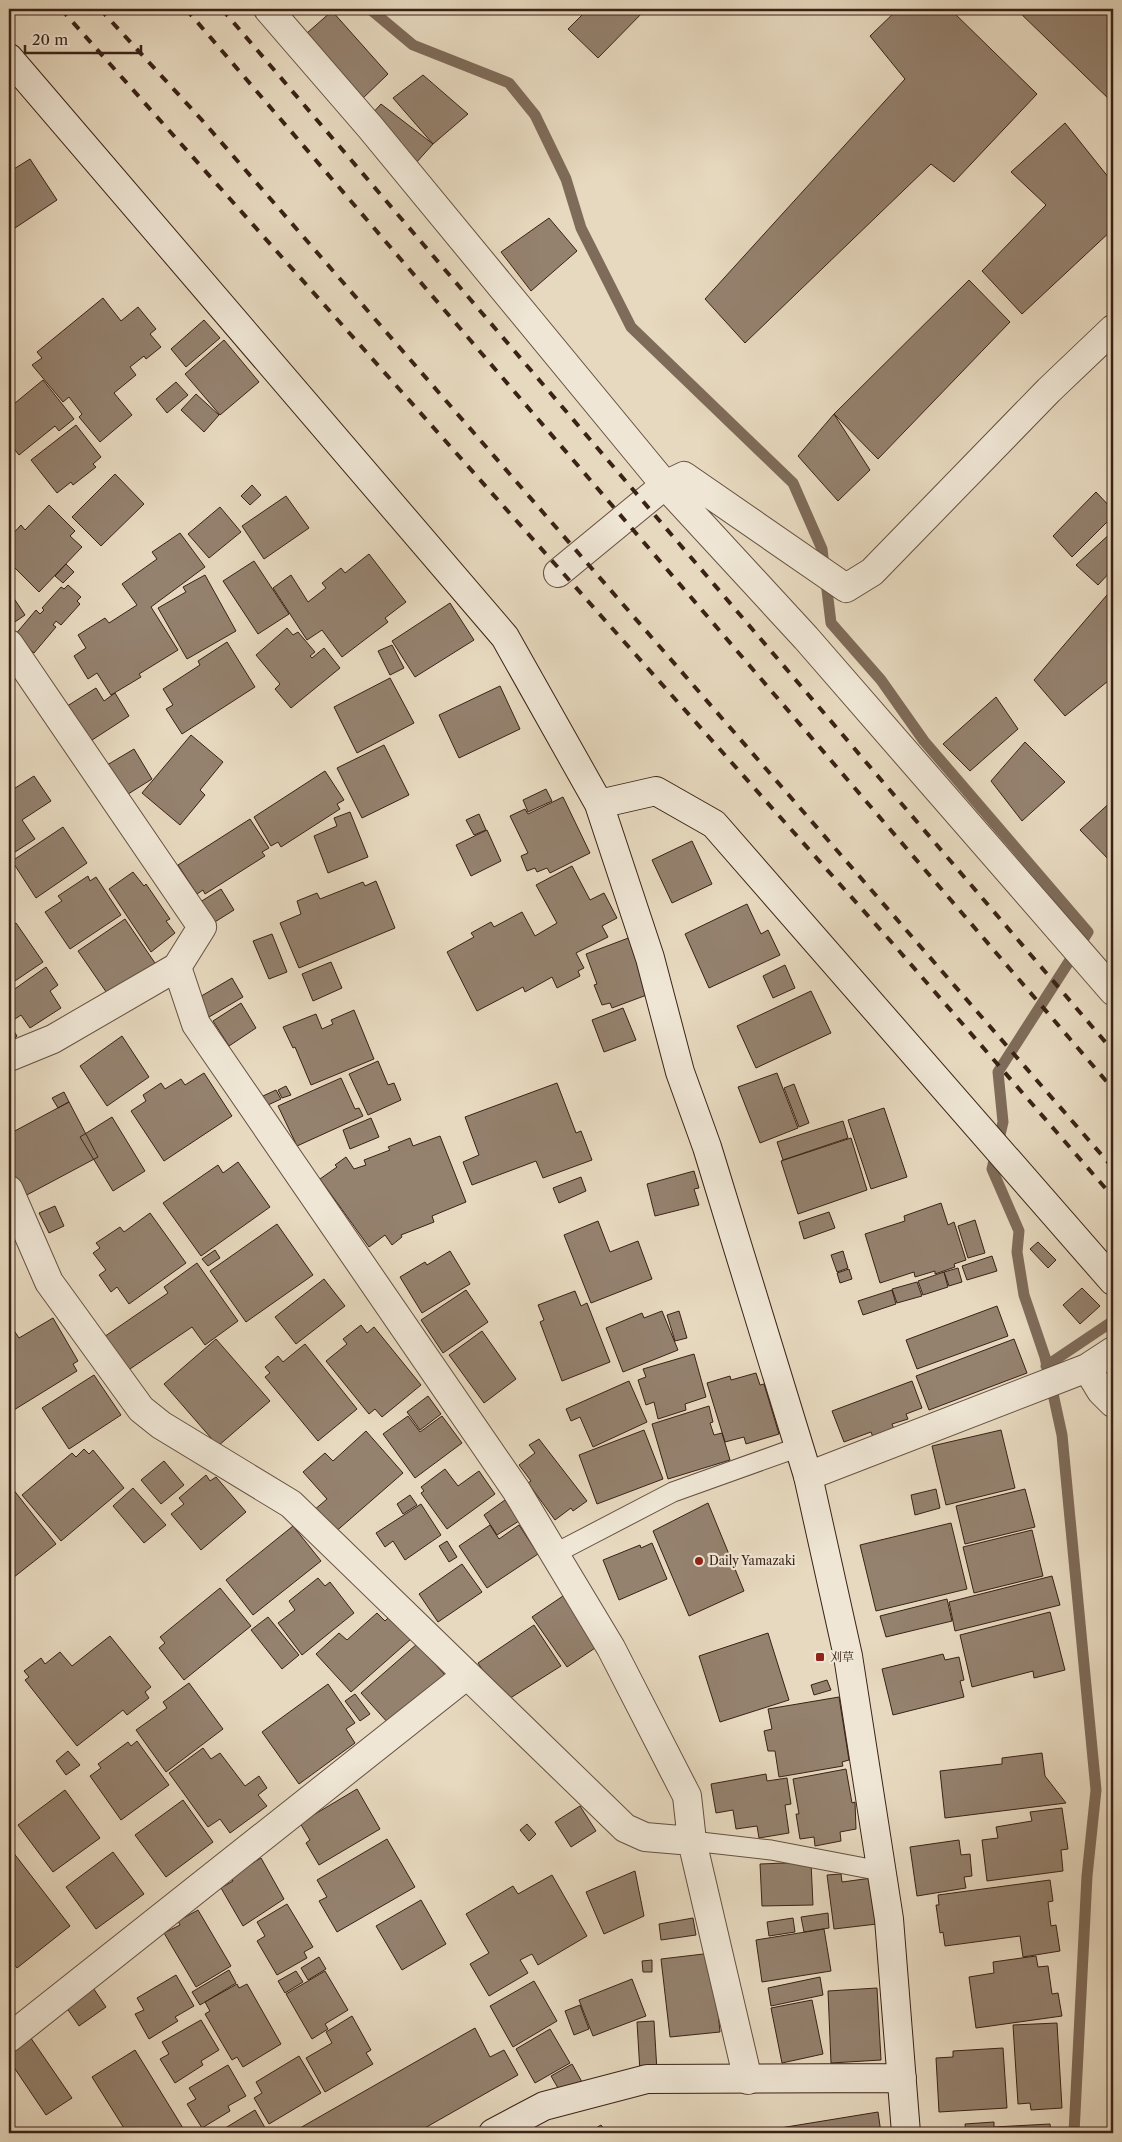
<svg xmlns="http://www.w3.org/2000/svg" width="1122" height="2142" font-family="'Libre Caslon Text','Noto Serif JP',serif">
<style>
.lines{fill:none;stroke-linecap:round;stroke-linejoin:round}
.stream{stroke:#7e6b59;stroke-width:11}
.building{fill:#94816e;stroke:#3a2216}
.lane-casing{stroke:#655040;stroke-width:21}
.street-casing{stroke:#655040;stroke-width:30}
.secondary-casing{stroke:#3a2216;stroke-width:30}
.lane{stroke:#efe6d5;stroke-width:19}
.street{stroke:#efe6d5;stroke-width:28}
.secondary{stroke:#efe6d5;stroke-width:28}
.rail{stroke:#3a2216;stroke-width:4;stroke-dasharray:9 9;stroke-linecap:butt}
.poi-dot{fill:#8f2418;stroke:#efe6d5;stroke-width:2}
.labels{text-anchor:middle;stroke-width:4.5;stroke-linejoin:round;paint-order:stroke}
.poi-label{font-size:12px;fill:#3a2216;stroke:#efe6d5;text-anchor:start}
</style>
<rect width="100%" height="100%" fill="#e7d9bf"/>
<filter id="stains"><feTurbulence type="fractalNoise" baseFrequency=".004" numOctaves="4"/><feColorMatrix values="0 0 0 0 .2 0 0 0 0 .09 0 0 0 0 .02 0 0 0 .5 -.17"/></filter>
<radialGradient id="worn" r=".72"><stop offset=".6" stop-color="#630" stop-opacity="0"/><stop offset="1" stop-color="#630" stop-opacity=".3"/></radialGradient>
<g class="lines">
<!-- stream -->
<path class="stream" d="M370,9L413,45L509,83L535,115L566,179L581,228L631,327L793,483L822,549L831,623L881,680L924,741L1088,932L998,1072L1003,1122L992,1169L1019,1231L1017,1252L1024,1295L1045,1357L1062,1435L1096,1790L1087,1876L1074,2133
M1046,1366L1110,1323"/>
</g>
<!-- building -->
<path class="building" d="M588,9H646L598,58L568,29Z
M898,9H950L1037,94L954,182L931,164L745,343L705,299L905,79L870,36Z
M1016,9H1113V103Z
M332,11L388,74L361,100L307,33Z
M423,75L468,114L433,144L393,98Z
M381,104L433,144L415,164L370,116Z
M1065,123L1113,183V229L1022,314L982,271L1046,205L1011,172Z
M30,159L57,200L9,232V172Z
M549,218L577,251L531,291L501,252Z
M969,280L1010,322L878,459L834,414Z
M103,298L121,321L138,307L156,329L150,334L161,347L146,359L144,356L130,367L136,375L114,393L132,415L100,442L79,417L82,414L69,397L63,402L32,365L42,358L37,352Z
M204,320L220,338L186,367L171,349Z
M224,340L259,382L220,415L185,374Z
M43,380L74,419L59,431L55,426L19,455L11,445L9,447V408Z
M176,382L188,395L167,413L156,399Z
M196,394L219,415L204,432L181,410Z
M834,414L870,470L838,501L798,456Z
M76,425L101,457L93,464L96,467L73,485L71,482L57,493L31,460Z
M115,474L144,504L101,546L72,517Z
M252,485L261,495L250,505L241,496Z
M1096,492L1113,510V516L1072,557L1053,536Z
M286,496L309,528L264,559L242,526Z
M49,505L75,531L70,536L82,547L39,592L9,562V538L21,525L25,530Z
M220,507L241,532L209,558L188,534Z
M1113,531V569L1098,585L1076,565Z
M180,533L205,567L151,607L178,650L139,674L141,677L111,695L97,673L88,679L74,656L86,648L78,635L105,618L109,623L137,605L122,584L157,559L152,552Z
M369,554L406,602L385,618L388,622L342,657L322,630L307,640L273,588L291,575L308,602L326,588L322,583L341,568L345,573Z
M254,561L289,614L258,634L223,581Z
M66,564L74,572L63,583L55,576Z
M205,575L236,631L187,659L158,608L186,592L183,587Z
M68,585L81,597L77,601L80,604L61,625L56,621L53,625L56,627L34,653L14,636L36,610L40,614L44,610L42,608L61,587L64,589Z
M1113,588V677L1065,716L1034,680Z
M9,591L25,615L9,626Z
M450,603L474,640L415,677L392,641Z
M287,628L293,635L298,632L315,652L310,656L312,658L324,648L340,668L291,708L275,689L280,684L256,655Z
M227,642L255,687L182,734L166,709L173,705L163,689L200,665L198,661Z
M392,645L404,668L390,675L378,651Z
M390,678L414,723L357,753L334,707Z
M500,686L520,729L459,758L439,715Z
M96,688L104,701L115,693L129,716L86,744L64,708Z
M996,697L1018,729L970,771L943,744Z
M191,735L223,762L200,790L205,795L180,825L142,793Z
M1025,742L1065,782L1022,821L991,781Z
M384,745L409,795L362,818L337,768Z
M134,749L152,779L125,796L107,765Z
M325,771L344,800L337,804L340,809L281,847L278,842L271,846L254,817Z
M34,776L51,801L22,820L35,839L9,856V792Z
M546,789L552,801L528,812L523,800Z
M563,797L590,853L550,873L547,868L537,872L535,868L527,871L521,856L528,853L510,816L525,809L528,814Z
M1113,800V864L1080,830Z
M350,812L368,857L328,873L314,836L337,826L334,818Z
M479,814L486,830L474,835L466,820Z
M250,819L269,848L262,852L265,856L205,894L203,890L197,894L178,865Z
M63,827L87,863L36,898L12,861Z
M487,830L501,861L471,876L456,845Z
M692,841L712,884L672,903L652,860Z
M572,866L590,900L604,893L617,918L602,926L608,937L576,953L584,968L578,971L580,976L557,988L552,977L525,992L523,987L477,1011L447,952L474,937L471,933L491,922L494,927L522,912L535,936L557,923L536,885Z
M133,872L144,886L146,884L170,919L166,921L175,933L151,952L109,889Z
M88,876L90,881L96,877L121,915L70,949L45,912L62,901L58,896Z
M376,881L395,928L299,968L280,923L301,914L297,901L317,893L320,899L363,882L365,886Z
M221,889L234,910L210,925L197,904Z
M747,904L761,934L768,930L780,955L709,988L685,934Z
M125,919L157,966L109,996L78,951Z
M16,923L43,962L9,985V928Z
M272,934L287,972L269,979L253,941Z
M631,937L652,993L612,1008L610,1003L602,1005L594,985L597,984L586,954Z
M331,962L342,988L313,1001L302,974Z
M785,965L795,988L773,998L763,976Z
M46,967L58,985L50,991L61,1008L30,1028L21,1015L12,1021L9,1017V993Z
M232,978L243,997L209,1017L198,998Z
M811,991L831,1033L756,1068L737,1026Z
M241,1003L256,1028L229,1046L213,1021Z
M623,1008L636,1040L604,1052L592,1020Z
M354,1010L374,1059L311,1085L295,1047L293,1048L283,1027L316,1014L322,1029L333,1024L331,1020Z
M9,1024L17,1036L9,1043Z
M122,1036L149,1077L107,1106L80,1066Z
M378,1061L388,1085L394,1083L401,1100L368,1115L349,1074Z
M204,1073L232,1116L164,1161L131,1111L146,1101L143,1095L161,1083L165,1089L181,1079L185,1085Z
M777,1073L798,1128L760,1143L738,1087Z
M341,1078L355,1109L359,1108L363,1116L297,1146L278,1106Z
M557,1083L576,1133L581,1131L592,1160L543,1178L536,1161L472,1185L463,1162L479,1155L465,1117Z
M794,1084L809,1123L799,1127L784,1088Z
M286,1086L291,1095L282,1098L278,1090Z
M276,1090L281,1099L268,1105L263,1096Z
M64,1092L69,1102L58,1108L52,1098Z
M69,1102L98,1157L23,1197L9,1169V1144L15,1141L11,1133Z
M884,1108L907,1177L871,1189L848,1120Z
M112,1117L145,1171L113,1191L80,1137Z
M371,1118L379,1137L350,1149L343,1130Z
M843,1121L848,1138L783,1160L777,1142Z
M440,1136L466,1202L432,1216L434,1222L401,1235L402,1237L392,1245L385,1235L369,1247L320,1179L337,1167L335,1165L346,1157L354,1169L366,1165L364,1160L390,1150L388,1147L410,1138L413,1146Z
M851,1138L867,1190L798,1214L781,1161Z
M238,1162L270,1207L201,1256L163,1203L218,1165L223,1173Z
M694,1171L699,1188L694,1189L699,1205L655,1216L647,1184Z
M581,1177L586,1191L559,1203L553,1188Z
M941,1203L948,1225L954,1222L966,1260L954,1264L955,1267L935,1274V1271L915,1277L914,1272L880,1283L865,1234L905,1221L904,1216Z
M55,1206L64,1226L49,1233L39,1213Z
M829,1212L835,1228L804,1239L799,1222Z
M150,1213L186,1263L129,1304L117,1287L111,1292L99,1275L106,1270L93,1253L100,1248L96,1243L120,1227L124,1232Z
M975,1220L985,1253L968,1258L958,1226Z
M598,1221L610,1252L638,1241L652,1279L591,1303L564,1235Z
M277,1224L313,1275L246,1322L210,1271Z
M1038,1242L1056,1260L1048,1268L1030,1249Z
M215,1250L220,1258L208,1266L202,1259Z
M450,1251L470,1284L422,1313L400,1277L425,1262L427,1265Z
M843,1251L848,1268L837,1272L831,1255Z
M992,1256L997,1271L967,1280L962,1266Z
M197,1263L238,1321L205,1345L192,1327L124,1373L101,1339L168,1293L164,1287Z
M958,1268L962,1282L949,1286L944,1272Z
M849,1269L852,1279L840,1283L837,1273Z
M944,1272L948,1287L923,1295L918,1281Z
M324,1279L345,1306L296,1344L275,1317Z
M917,1282L922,1296L897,1303L892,1289Z
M1082,1288L1100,1306L1080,1324L1063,1305Z
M466,1290L488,1322L443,1353L421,1320Z
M892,1290L896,1304L863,1315L858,1301Z
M575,1291L581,1306L587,1303L610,1362L562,1381L540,1322L544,1320L538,1305Z
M997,1306L1008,1336L917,1369L906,1340Z
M662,1311L678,1350L623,1372L606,1328L642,1313L644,1318Z
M679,1311L687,1338L675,1341L667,1315Z
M53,1318L78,1361L73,1364L77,1371L9,1413V1332L13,1329L19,1338Z
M361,1325L367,1333L374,1327L421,1385L382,1417L375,1409L369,1414L326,1361L347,1344L343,1339Z
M482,1331L516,1379L484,1403L449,1355Z
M216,1339L270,1401L218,1446L164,1384Z
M1014,1339L1027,1373L929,1410L916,1376Z
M305,1344L357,1409L318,1441L265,1377L270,1373L265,1367L278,1356L283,1362Z
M694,1354L706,1397L685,1404L686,1410L658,1419L654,1402L646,1405L638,1380L646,1377L643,1369Z
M756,1373L760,1385L764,1384L779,1434L746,1444L744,1437L725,1442L707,1383L730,1376L731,1380Z
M94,1375L121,1415L69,1449L42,1408Z
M629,1381L647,1422L593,1447L580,1417L571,1421L566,1409Z
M912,1381L922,1408L906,1414L908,1419L892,1424L894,1429L873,1437L871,1432L844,1442L832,1411Z
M428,1396L441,1414L420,1430L407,1412Z
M709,1406L713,1422L710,1423L714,1435L722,1433L730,1460L668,1479L652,1424Z
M408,1416L420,1432L442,1416L462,1443L415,1478L383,1434Z
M644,1430L663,1479L597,1504L579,1455Z
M1001,1430L1015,1488L946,1505L932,1446Z
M366,1431L403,1473L333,1534L313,1511L327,1499L303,1472L325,1453L333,1461Z
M539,1439L587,1501L573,1511L571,1508L555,1520L528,1483L531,1481L519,1465L535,1453L529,1445Z
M84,1449L89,1454L93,1450L124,1488L61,1541L22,1495L72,1453L76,1457Z
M164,1461L184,1485L161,1504L141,1480Z
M445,1469L458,1486L479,1471L495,1494L447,1529L421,1493L424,1491L421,1487Z
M206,1475L210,1481L216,1477L246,1512L201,1550L171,1514L184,1504L179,1498Z
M9,1484L56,1544L9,1581Z
M133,1488L166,1525L144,1543L113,1506Z
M936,1489L940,1508L915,1515L911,1495Z
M1025,1489L1035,1527L965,1544L956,1506Z
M410,1495L417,1505L403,1514L397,1504Z
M505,1500L519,1521L497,1535L484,1515Z
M708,1503L744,1591L689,1616L653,1531Z
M421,1504L441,1535L405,1560L393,1541L385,1547L376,1533Z
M951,1523L967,1589L876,1611L860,1545Z
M490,1525L499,1539L519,1525L538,1554L487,1588L459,1546Z
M293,1526L321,1561L253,1615L226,1580Z
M1032,1530L1043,1576L974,1593L963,1547Z
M447,1541L457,1557L449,1562L439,1546Z
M652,1543L667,1579L619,1600L603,1560L640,1545L641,1548Z
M462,1564L482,1592L438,1622L419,1594Z
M1052,1576L1060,1605L955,1631L949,1602Z
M318,1578L325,1586L330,1582L354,1613L302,1655L278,1623L295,1610L289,1601Z
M220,1588L251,1626L184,1680L159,1648L165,1643L160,1637Z
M563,1596L598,1646L567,1667L532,1617Z
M947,1599L952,1621L886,1637L880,1616Z
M1050,1612L1065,1670L1034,1678L1033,1671L972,1687L960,1635Z
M377,1613L385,1621L390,1616L411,1639L351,1692L316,1654L339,1633L347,1640Z
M268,1617L299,1655L282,1669L251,1630Z
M534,1625L561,1666L504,1702L478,1663Z
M768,1633L789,1700L720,1722L699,1656Z
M110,1636L151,1687L145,1692L149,1698L127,1715L123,1710L77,1746L25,1680L29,1677L24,1671L41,1658L45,1664L60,1652L72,1666Z
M417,1644L445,1675L390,1725L361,1693Z
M943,1654L945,1660L959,1657L964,1680L960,1681L964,1697L893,1715L882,1669Z
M827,1680L831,1690L814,1695L811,1685Z
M189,1683L223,1729L166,1772L136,1730L167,1708L163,1702Z
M328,1684L355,1723L346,1729L355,1743L299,1784L262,1732Z
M355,1694L370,1714L360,1721L345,1701Z
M839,1697L849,1760L842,1762L843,1766L779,1777L775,1751H768L764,1731L772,1729L768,1709Z
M137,1741L169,1785L121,1820L90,1776L101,1768L98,1764L128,1742L131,1746Z
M203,1748L211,1759L220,1753L245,1786L259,1776L267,1788L258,1795L267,1806L230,1833L220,1819L208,1827L169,1773Z
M68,1751L80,1765L66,1775L56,1761Z
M1042,1753L1045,1776L1066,1803L945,1818L940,1771L1002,1764V1758Z
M846,1769L852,1803L855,1802L856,1829L840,1832L841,1841L815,1846L814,1837L800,1839L796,1814H799L793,1779Z
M766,1774L767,1781L787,1778L791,1804L785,1805L789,1833L759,1838L757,1826L736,1829L733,1810L716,1813L711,1784Z
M357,1789L380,1829L319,1865L306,1843L310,1840L300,1823Z
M65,1790L100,1838L53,1872L18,1825Z
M183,1800L213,1842L166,1877L135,1835Z
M580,1806L596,1831L571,1847L555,1822Z
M1062,1808L1068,1849L1061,1850L1063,1871L987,1881L982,1840L998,1838L996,1827L1032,1821L1030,1812Z
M527,1824L536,1834L529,1841L520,1830Z
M387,1839L415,1887L337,1932L319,1901L327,1897L317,1880Z
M959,1840L961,1855L970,1854L972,1876L964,1877L966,1888L917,1896L910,1847Z
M9,1847L70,1926L17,1968L9,1957Z
M113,1852L144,1894L96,1929L66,1887Z
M261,1858L284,1899L243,1926L221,1888L233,1881L230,1877Z
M811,1862L813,1905L762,1906L760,1864Z
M635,1871L644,1916L604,1934L586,1892Z
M841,1874L842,1882L872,1878L877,1924L834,1929L827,1875Z
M552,1875L587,1936L538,1965L532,1954L520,1960L528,1973L489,1996L470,1964L489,1953L466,1914L513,1886L518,1894Z
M1050,1880L1053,1901L1048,1902L1051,1926L1056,1925L1060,1951L1023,1957L1020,1936L945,1946L943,1932L940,1933L936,1905H939L938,1895Z
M421,1900L446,1944L402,1970L376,1926Z
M287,1904L313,1947L304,1952L307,1958L277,1975L257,1941L265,1936L257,1922Z
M198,1910L231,1966L196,1987L164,1933L180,1925L178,1921Z
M828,1913L829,1928L804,1932L801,1917Z
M693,1918L696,1935L661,1940L659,1924Z
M793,1918L795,1932L769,1936L767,1922Z
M824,1929L831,1971L762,1982L756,1940Z
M712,1953L720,2032L670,2037L661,1959Z
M1036,1956L1038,1967L1048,1966L1052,1994L1058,1993L1062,2016L976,2028L969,1977L994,1973L993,1962Z
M319,1957L326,1969L308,1980L301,1968Z
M652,1960V1972H643L642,1961Z
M229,1970L236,1983L200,2005L192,1992Z
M296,1971L303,1982L285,1993L278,1981Z
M325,1971L348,2010L325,2024L328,2029L312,2039L286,1994Z
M176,1975L194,2006L175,2017L178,2021L149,2039L135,2014L144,2010L137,1998Z
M820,1977L823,1995L771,2006L768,1988Z
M87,1979L106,2007L79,2026L60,1998Z
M632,1979L646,2016L593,2036L579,2000Z
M534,1981L557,2021L513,2047L490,2006Z
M237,1984L239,1988L247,1984L281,2044L243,2067L237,2057L232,2060L205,2014L210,2011L205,2002Z
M877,1988L881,2060L831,2063L828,1991Z
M812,2000L823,2054L782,2063L771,2008Z
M580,2005L589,2029L574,2035L565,2011Z
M352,2016L371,2050L366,2053L373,2064L325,2092L306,2058L332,2043L326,2032Z
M201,2020L219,2050L201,2061L203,2065L175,2083L160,2059L169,2054L162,2042Z
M654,2021L657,2071L640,2072L637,2022Z
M1057,2023L1062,2108L1031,2110L1030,2103L1018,2104L1013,2025Z
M475,2028L490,2057L504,2050L518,2075L416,2133H303L300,2128Z
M550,2029L570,2063L535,2083L516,2049Z
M26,2031L72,2098L46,2115L9,2060V2043Z
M1003,2048L1007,2108L939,2112L936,2058L953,2057V2051Z
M135,2050L186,2133H127L92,2077Z
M299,2056L321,2093L269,2124L254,2098L262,2093L256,2082Z
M572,2064L582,2082L558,2088L551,2076Z
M228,2065L246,2096L228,2106L230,2111L202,2128L187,2104L196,2099L189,2088Z
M255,2110L268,2133H217Z
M878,2112L881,2133H775L774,2129Z
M994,2122V2127L1050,2124L1051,2133H966L965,2124Z
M601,2125L607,2133H587Z
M752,2128L753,2133H722Z"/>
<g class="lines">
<!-- lane casing -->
<g class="lane-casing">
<path id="lane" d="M554,1554L673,1492L799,1447
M692,1841L771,1850L881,1871"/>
</g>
<!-- street casing -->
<g class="street-casing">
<path id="street" d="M268,9L370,127L665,485L806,638L1113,991
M558,573L665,485L684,476L846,588L872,572L1049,390L1113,329
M9,644L202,927L177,967L196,1024L516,1490L611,1648L687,1796L692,1841L748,2080
M9,1057L53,1039L177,967
M9,1190L49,1282L141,1409L161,1425L291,1504L625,1828L645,1837L692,1841
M1087,1368L1101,1391L1113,1403
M808,1476L1087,1368L1113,1351
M9,2038L467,1675"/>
</g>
<!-- secondary casing -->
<g class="secondary-casing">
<path id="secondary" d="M9,58L505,637L599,804L650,958L680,1072L707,1147L808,1476L848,1656L889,1919L906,2133
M599,804L656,791L714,824L1113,1281
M493,2133L544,2106L647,2079L902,2078"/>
</g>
<!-- lane -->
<use href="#lane" class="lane"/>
<!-- street -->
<use href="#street" class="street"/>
<!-- secondary -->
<use href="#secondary" class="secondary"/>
<!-- rail -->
<path class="rail" d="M61,9L894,945L1113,1197
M100,9L201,119L1113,1168
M186,9L1113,1089
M222,9L1113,1051"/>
</g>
<!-- markers -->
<g class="poi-dot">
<circle cx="699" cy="1561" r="5"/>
<rect x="815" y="1652" width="10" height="10" rx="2.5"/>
</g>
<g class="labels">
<!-- poi labels -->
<g class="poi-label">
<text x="709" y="1565">Daily Yamazaki</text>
<text x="830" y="1661">刈草</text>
</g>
</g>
<!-- margin -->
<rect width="1122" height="2142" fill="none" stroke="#e7d9bf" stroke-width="30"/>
<rect x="10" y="10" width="1102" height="2122" fill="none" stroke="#3a2216" stroke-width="2.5"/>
<rect x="15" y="15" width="1092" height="2112" fill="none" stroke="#3a2216"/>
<!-- scale -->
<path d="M25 45v8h116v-8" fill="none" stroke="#3a2216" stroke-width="2.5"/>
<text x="32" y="45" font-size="15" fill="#3a2216" stroke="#efe6d5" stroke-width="4" paint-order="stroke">20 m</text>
<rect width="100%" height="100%" filter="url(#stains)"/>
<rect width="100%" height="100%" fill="url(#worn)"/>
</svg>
